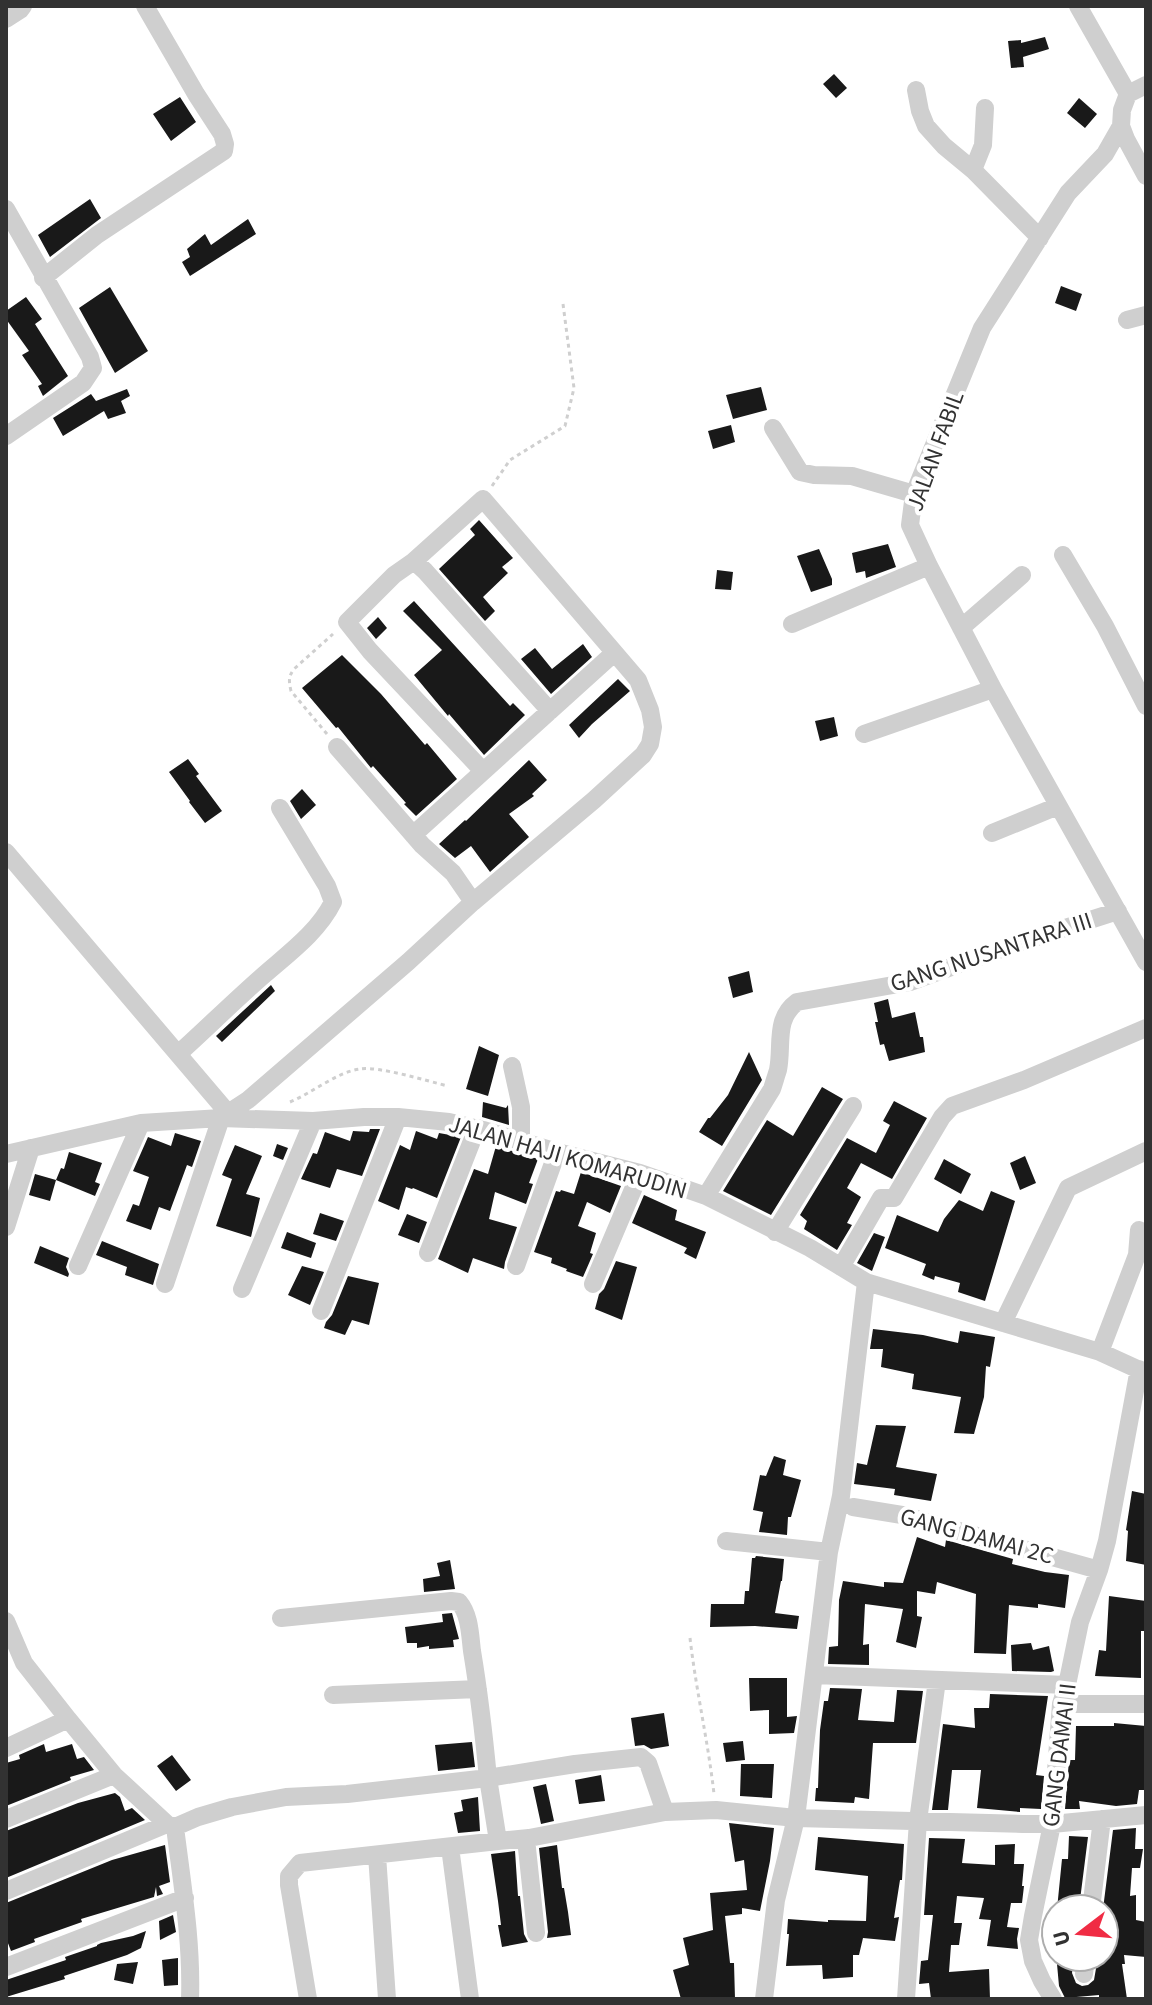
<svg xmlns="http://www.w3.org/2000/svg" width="1152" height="2005" font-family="'Source Sans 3',sans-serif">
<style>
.building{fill:#191919}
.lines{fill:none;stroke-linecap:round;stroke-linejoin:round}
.path{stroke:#cfcfcf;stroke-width:3;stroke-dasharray:4 4;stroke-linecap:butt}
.minor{stroke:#cfcfcf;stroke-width:18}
.labels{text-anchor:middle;stroke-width:8;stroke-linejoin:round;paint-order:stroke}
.street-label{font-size:24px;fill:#323232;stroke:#fff}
</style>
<rect width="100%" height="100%" fill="#fff"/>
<!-- building -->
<path class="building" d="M1045,37L1049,49L1023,57L1024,67L1011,68L1008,41L1021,40V43Z
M834,74L847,88L836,98L823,84Z
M180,97L196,122L171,141L153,114Z
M1079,98L1097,114L1085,128L1067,113Z
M90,199L101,218L50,257L38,235Z
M248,219L256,234L190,276L182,262L190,257L187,249L205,234L211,245Z
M1061,286L1082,294L1076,311L1055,303Z
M110,287L148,351L115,373L79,308Z
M26,297L42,319L35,324L68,376L43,396L38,386L42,384L22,355L29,351L6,319V311Z
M761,387L767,410L733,419L726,395Z
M127,389L130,396L121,401L126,413L108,419L104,411L63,436L53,418L91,394L96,401Z
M731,425L735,442L713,449L708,431Z
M479,520L513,558L502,567L508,573L483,597L495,611L485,621L439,569L475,535L470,529Z
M888,544L896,567L866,578L865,571L856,573L852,553Z
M819,549L832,579V585L811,592L797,556Z
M717,570L733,572L731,590L715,589Z
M414,601L510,706L513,703L525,715L484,755L449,714L448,716L414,675L442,650L403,611Z
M378,617L387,628L376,639L367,628Z
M583,644L592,657L551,694L521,659L535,648L552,669Z
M342,655L381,694L425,745L427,743L457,779L416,816L404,804L406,803L373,766L371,768L338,727L336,728L302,688Z
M618,679L630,691L592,724L579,738L569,725Z
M834,717L838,736L820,741L815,721Z
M188,759L199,774L196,776L222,811L205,823L189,802L190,801L169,772Z
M529,760L547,780L532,794L534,796L509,814L529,837L490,872L471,846L455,858L439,844L465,820L466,821Z
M302,789L316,805L301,819L290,801Z
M749,971L753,992L733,998L728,977Z
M271,985L275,991L222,1042L216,1036Z
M888,999L892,1018L915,1012L920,1037H923L925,1052L889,1061L884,1044L880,1045L875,1022H878L874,1003Z
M479,1046L499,1055L488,1096L466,1089Z
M749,1052L762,1080L722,1146L699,1132L708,1118H710L728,1095Z
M822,1087L843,1099L771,1215L723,1191L767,1120L793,1136Z
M894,1101L927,1118L892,1179L861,1163L847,1188L861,1197L847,1223L852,1225L837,1250L804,1229L807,1221L800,1215L847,1138L876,1153L890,1125L883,1121Z
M483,1102L506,1108L508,1105L509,1125L482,1117Z
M370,1129H380L362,1176L337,1169L330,1188L301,1179L313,1153L317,1154L325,1132L350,1141L353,1131L369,1132Z
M416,1131L437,1139L439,1133L461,1137L437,1198L413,1188L412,1189L406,1187L399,1210L378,1201L400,1145L410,1150Z
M175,1133L201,1141L192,1167L187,1165L170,1211L159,1207L151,1230L126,1221L133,1204L139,1206L149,1177L133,1171L148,1137L171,1146Z
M277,1144L288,1148L283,1160L273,1156Z
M235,1145L262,1156L246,1194L260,1198L251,1237L216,1226L232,1179L222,1175Z
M496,1146L538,1159L529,1183L533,1184L526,1204L495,1192L489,1219L517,1227L505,1262L504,1269L473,1258L468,1273L438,1259L474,1169L488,1174Z
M69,1152L102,1163L95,1182L100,1184L95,1196L56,1180L61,1168L64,1169Z
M1025,1156L1036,1183L1020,1190L1010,1163Z
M944,1159L971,1174L961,1194L934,1179Z
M581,1172L621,1186L610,1213L587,1202L578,1226L596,1233L590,1253L593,1254L583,1277L566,1271L567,1269L551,1263L552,1258L534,1252L556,1191L560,1192L561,1190L574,1194Z
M35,1174L56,1180L50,1201L29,1195Z
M991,1191L1015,1201L985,1301L958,1292L960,1283L935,1276L934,1280L922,1275L926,1264L885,1248L897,1215L938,1232L944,1219L959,1200L983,1211Z
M644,1195L677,1210L675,1220L706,1232L696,1259L684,1253L687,1248L632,1223Z
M320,1213L344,1221L336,1241L313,1234Z
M407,1214L427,1222L419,1243L398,1235Z
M287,1232L316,1243L311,1258L281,1248Z
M874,1233L885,1237L872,1271L857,1263Z
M102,1241L159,1264L153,1285L125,1275L127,1267L96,1255Z
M40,1246L69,1258L66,1267L69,1274L68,1277L34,1263Z
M616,1261L637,1267L622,1320L595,1309L599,1294L604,1289Z
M302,1266L324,1272L310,1305L288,1295Z
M348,1276L379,1283L369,1325L352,1320L345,1335L324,1328L326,1322L332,1315Z
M873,1329L923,1335L958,1343L960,1331L995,1337L990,1367L986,1366L984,1397L974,1434L954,1433L961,1397L912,1389L914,1374L881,1367L883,1349H870Z
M876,1425L906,1426L896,1467L937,1474L931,1501L894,1495L895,1489L854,1484L857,1463L867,1465Z
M774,1456L786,1460L783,1475L801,1480L791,1517H788L787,1535L759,1532L763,1512L753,1510L760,1475L766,1476Z
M1132,1491L1146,1494V1565L1126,1561L1128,1531L1126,1530Z
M917,1537L945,1547L946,1540L1013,1559L1012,1564L1045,1572L1069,1575L1065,1608L1038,1604V1608L1009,1605L1006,1654L974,1653L976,1594L937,1582L935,1594L917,1591V1616L922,1617L916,1648L896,1642L903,1609L865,1604L863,1645L869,1644V1665L828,1664L829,1647L838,1646L839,1600L843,1581L884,1587V1582L903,1583Z
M756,1556L784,1559L782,1581H781L775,1613L799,1616L797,1629L755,1626L710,1627L711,1604H744L745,1591H749L752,1558H755Z
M450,1560L455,1589L424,1592L423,1579L440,1576L437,1563Z
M1109,1596L1146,1601L1144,1631H1141V1678L1095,1676L1099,1650L1106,1651Z
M452,1613L459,1639L453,1640L454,1647L429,1649V1646L417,1648V1643H407L405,1627L443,1622L442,1614Z
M1031,1643L1033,1650L1049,1646L1054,1671L1051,1672L1012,1671L1011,1645Z
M749,1678H787V1717L797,1716L794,1733L769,1734V1710L750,1711Z
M830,1688L862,1689L858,1720L894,1722L897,1690L923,1691L916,1743H873L869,1799L855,1797L854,1803L815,1801L816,1788H818L820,1730L824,1701H828Z
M990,1694L1048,1696L1036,1775L1044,1776L1041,1809L1020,1808V1812L977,1808L981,1770H952L948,1810H932L943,1724L975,1728L974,1708H989Z
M664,1713L669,1746L651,1749L644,1745L635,1746L631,1718Z
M1114,1723L1146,1726V1790H1139L1137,1804L1116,1806L1079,1801L1080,1809H1065L1069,1760H1075L1076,1726H1114Z
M743,1741L745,1760L726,1762L723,1743Z
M472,1742L475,1767L438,1771L435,1745Z
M44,1744L46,1752L72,1744L77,1759L84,1757L94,1770L70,1777L71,1780L6,1806V1763L20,1759L19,1755Z
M172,1755L191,1780L176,1791L157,1766Z
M741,1764H774L772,1798L740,1796Z
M601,1775L605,1801L579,1804L575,1780Z
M546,1784L554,1821L541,1824L533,1787Z
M115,1793L120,1797L125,1811L132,1808L145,1820L6,1878V1831L78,1803Z
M478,1797L480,1831L458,1833L454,1813L463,1811L461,1800Z
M729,1823L774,1828L770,1861L760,1911L742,1908V1914L725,1916L730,1963H734L735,1999H681L673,1970L689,1965L683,1938L713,1930L710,1893L747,1890L744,1860L735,1862Z
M1136,1828L1135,1849H1143L1140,1868H1132L1130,1896L1136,1895V1920L1146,1922V1957L1124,1955L1125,1964H1122L1127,1999H1099V1995L1065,1998L1059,1986L1057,1964L1068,1963V1957H1074L1072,1973L1076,1983L1082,1986L1088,1985L1094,1980L1098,1957H1104L1103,1909L1113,1830Z
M1069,1836L1088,1837L1080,1900H1078L1076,1909H1057L1062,1859H1068Z
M818,1837L904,1844L902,1880H900L894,1918L899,1917L895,1941L863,1938L859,1955H853V1977L823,1979L822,1965L786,1966L789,1934H787L788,1919L828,1922V1920L866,1921L868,1876L815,1870Z
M929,1838L965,1839L962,1863L995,1865V1845L1015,1844L1014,1864H1024L1022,1886H1024L1022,1903H1011L1007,1927L1019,1928L1017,1939L1018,1949L987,1946L991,1920L979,1919L984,1898L957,1896L954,1923H962L959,1945H951L949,1972L989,1969L990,1999H931L929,1983L919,1984L921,1961L928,1960L933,1915H924Z
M165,1845L170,1882L159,1886L163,1894L157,1896L156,1887L154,1897L81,1919L82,1922L34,1939L35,1942L11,1951L6,1938V1903L112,1860Z
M557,1845L562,1888H564L568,1912L571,1935L547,1938L548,1932L539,1848Z
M515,1851L518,1896H520L524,1934L528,1942L502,1947L498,1925H501L498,1901L491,1854Z
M173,1915L176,1932L160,1940L159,1921Z
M146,1931L141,1948L127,1955L64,1976L65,1979L6,1997V1980L66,1960L65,1957L97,1946V1945L101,1943L133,1936Z
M178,1958V1985L164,1986L162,1960Z
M138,1962L133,1984L114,1980L117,1964Z"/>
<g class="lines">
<!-- path -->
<path class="path" d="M492,486L510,460L565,426L574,388L563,304
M327,734L291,691C289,682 288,677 294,669L333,634
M290,1102C312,1093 337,1072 360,1069C379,1066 427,1081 448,1086
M690,1638C696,1690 708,1741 714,1794"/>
<!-- minor -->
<path class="minor" d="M1078,6L1128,94
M6,19L20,10L23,6
M1146,85L1128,94L1122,110L1121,126L1105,154L1068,193L982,328L914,494L910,525L929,566L993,689L1146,962
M916,90L920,111L926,126L944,146L973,170L1040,238
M1121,126L1126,139L1146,176
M973,170L983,145L985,108
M6,209L90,357L93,368L83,383L6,436
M43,278L97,235L224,151L225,144L222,134L196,94L145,6
M1127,320L1146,315
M773,428L800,472L814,475L852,476L914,494
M1063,555L1105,626L1146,706
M792,624L929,566
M961,628L1022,575
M864,734L993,689
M337,747L422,845L453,873L473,902
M483,771L370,651L347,622L394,575L414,561L425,571L550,711
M992,833L1058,806
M413,835L614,653
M6,852L228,1113L221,1118L165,1284
M178,1054C207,1028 235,1000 265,974C289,953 318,932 333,902L327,886L280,808
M512,1066L521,1107V1141
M228,1113L248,1100L408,962L473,902L594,800L643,755L650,744L653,727L650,710L638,680L483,499L414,561
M6,1154L141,1123L221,1118L313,1121L364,1117H398L449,1122L483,1130L557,1152L640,1173L706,1196L810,1248L866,1282L1100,1352L1146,1373
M706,1196L772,1089C774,1083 776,1076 778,1070C783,1045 774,1019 797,1002L910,982L1006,947L1118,911
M6,1227L31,1148
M775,1232L853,1106
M428,1253L477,1128
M78,1266L141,1123
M516,1266L557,1152
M841,1267L881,1198H894L942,1117L952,1106L1024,1080L1146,1028
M593,1284L640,1173
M242,1289L313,1121
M321,1311L398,1117
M1003,1323L1068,1188L1146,1151
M1100,1352L1137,1255L1139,1230
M853,1507L902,1515L1099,1570
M726,1541L829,1552
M281,1618L451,1601L459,1602C470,1615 470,1635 472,1651C479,1693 484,1736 488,1778L575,1764L641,1757L648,1763L665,1812
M6,1621L24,1663L68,1719
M814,1675L1067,1685
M333,1695L478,1689
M1061,1704H1146
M6,1748L68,1719L114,1775L167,1824L175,1827
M6,1819L114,1775
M526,1839L536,1933
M450,1847L470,1999
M377,1855L387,1999
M6,1891L167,1824
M1091,1909L1102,1819
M6,1967L185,1898
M1084,1974L1086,1957
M190,1999C192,1941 182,1884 175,1827L198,1817L232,1807L286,1797L347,1794L488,1778L498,1841L529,1838L665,1812L716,1810L796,1818L1023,1824H1052L1146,1815
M308,1999L289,1885V1876L300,1863L498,1841
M764,1999L776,1900L796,1818L829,1552L841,1496L866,1282
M906,1999L918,1821L937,1680
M1053,1999L1042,1981L1033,1961L1029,1940L1033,1916L1052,1824L1061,1704L1067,1685L1080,1622L1099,1570L1107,1541L1139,1369"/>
</g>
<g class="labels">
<!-- street labels -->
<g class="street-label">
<text transform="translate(935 451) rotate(-70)" y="8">JALAN FABIL</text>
<text transform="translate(991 952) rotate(-18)" y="8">GANG NUSANTARA III</text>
<text transform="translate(568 1157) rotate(16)" y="8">JALAN HAJI KOMARUDIN</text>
<text transform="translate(977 1536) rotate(15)" y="8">GANG DAMAI 2C</text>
<text transform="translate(1059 1755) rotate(-83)" y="8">GANG DAMAI II</text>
</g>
</g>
<!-- border -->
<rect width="1152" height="2005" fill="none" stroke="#323232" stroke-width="16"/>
<!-- north arrow -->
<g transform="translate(1080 1933) rotate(254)"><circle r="38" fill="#ffffff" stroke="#adadad" stroke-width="2"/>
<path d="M0-6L14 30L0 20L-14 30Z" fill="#f02c44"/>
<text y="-12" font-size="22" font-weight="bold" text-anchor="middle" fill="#323232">U</text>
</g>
</svg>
